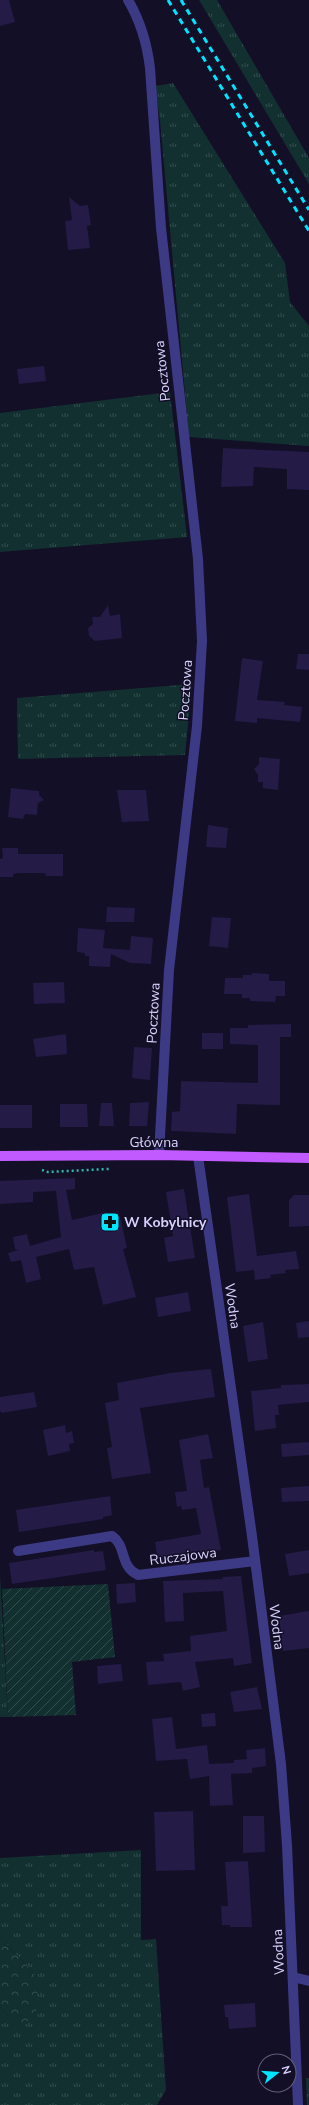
<svg xmlns="http://www.w3.org/2000/svg" width="309" height="2105" font-family="'Nunito Sans',sans-serif">
<style>
.grass{fill:url(#grass-tufts)}
.forest{fill:url(#forest-crowns)}
.garden{fill:url(#garden-furrows)}
.building{fill:#241b47}
.lines{fill:none;stroke-linecap:round;stroke-linejoin:round}
.path{stroke:#2fb8b0;stroke-width:2.5;stroke-dasharray:2 3;stroke-linecap:butt}
.minor{stroke:#3d3a85;stroke-width:10}
.major{stroke:#c25bff;stroke-width:10}
.rail{stroke:#00e5ff;stroke-width:3;stroke-dasharray:6 5;stroke-linecap:butt}
.labels{text-anchor:middle;stroke-width:3;stroke-linejoin:round;paint-order:stroke}
.street-label{font-size:14px;fill:#d9d4ff;stroke:#130f26}
.poi-label{font-size:14px;font-weight:bold;fill:#d9d4ff;stroke:#130f26;text-anchor:start}
</style>
<defs>
<pattern id="grass-tufts" width="24" height="20" patternUnits="userSpaceOnUse"><rect width="24" height="20" fill="#12302f"/><path d="M3 7l-1-3M5 7V3M7 7l1-3M15 17l-1-3M17 17v-4M19 17l1-3" fill="none" stroke="#344d4e"/></pattern>
<pattern id="forest-crowns" width="20" height="18" patternUnits="userSpaceOnUse"><rect width="20" height="18" fill="#12302f"/><path d="M2 6a3 3 0 1 1 6 0M12 15a3 3 0 1 1 6 0" fill="none" stroke="#344d4e"/></pattern>
<pattern id="garden-furrows" width="10" height="10" patternUnits="userSpaceOnUse"><rect width="10" height="10" fill="#12302f"/><path d="M-1 1l2-2M0 10L10 0M9 11l2-2" fill="none" stroke="#344d4e"/></pattern>
</defs>
<rect width="100%" height="100%" fill="#130f26"/>
<!-- grass -->
<path class="grass" d="M199,0H217L309,158V184Z
M173,83L285,263L290,302L309,326V446L189,437L160,121L155,86Z
M170,392L187,537L0,552V413Z
M192,684L185,755L18,759L17,698Z
M0,1575L8,1717H0Z
M141,1850V1940L156,1939L166,2090L157,2105H0V2006L9,2017L35,1975L0,1937V1858Z
M306,2078H309V2105H307Z"/>
<!-- forest -->
<path class="forest" d="M0,1937L35,1975L39,2004L33,2018L23,2024L9,2017L0,2006Z"/>
<!-- garden -->
<path class="garden" d="M108,1584L115,1657L72,1662L76,1715L8,1717L2,1589Z"/>
<!-- building -->
<path class="building" d="M0,0H9L15,22L0,26Z
M69,197L80,206L88,205L91,225L87,226L90,248L68,250L65,221L72,220Z
M44,366L46,381L19,384L17,369Z
M223,448L309,452V490L287,489V469L254,467L253,486L221,487Z
M108,605L110,616L120,614L122,638L95,641L89,636L88,628L93,624L92,617H100Z
M298,654H309V670L296,669Z
M242,658L263,661L257,700L285,702L284,705L302,707L300,722L257,718V723L235,721Z
M259,757L280,759L278,790L263,788V782H258V775L254,769L259,764Z
M11,788L39,791V795L44,800L38,803L37,815L25,814L23,819L8,817Z
M117,790H146L149,821L122,822Z
M208,825L228,828L226,848L206,847Z
M2,848H18V854H63V876H46L45,873H19L13,874V877H0V859L3,858Z
M107,907L135,908L134,922H106Z
M212,917L231,918L228,948L209,946Z
M78,928L105,930L103,948L130,950L131,936L153,938L151,964L130,963L111,954L110,967L89,966V956H85V953L77,952Z
M252,973L269,974V981H285V996H276L275,1002L250,1001V998H242V994H224L225,978H243V975H252Z
M64,982L65,1003L34,1004L33,983Z
M291,1024V1037H280V1105L237,1104L236,1134L171,1131L172,1112L180,1111L181,1081L258,1083V1045L230,1044V1028H248V1025Z
M202,1033H223V1049H202Z
M66,1034L67,1054L36,1057L33,1039Z
M134,1047L152,1048L150,1080L132,1078Z
M149,1102L147,1126H129L130,1103Z
M101,1103H112L114,1126H99Z
M60,1104H87L88,1127H60Z
M0,1105H32V1128H0Z
M75,1178V1189L66,1190L72,1220L107,1212L108,1217L121,1220L127,1248L123,1249L136,1297L103,1305L94,1267L74,1270L69,1249L36,1257L41,1279L26,1283L21,1260L11,1262L8,1253L18,1250L15,1249L13,1237L27,1234L30,1246L61,1237L56,1191L33,1192V1202L0,1204V1181Z
M184,1189L195,1258L168,1262L164,1238L173,1236L166,1192Z
M249,1194L257,1256L296,1251L299,1269L285,1270L286,1273L270,1275L271,1278L255,1280L254,1270L236,1272L227,1197Z
M294,1195H309V1226L289,1227V1200Z
M188,1292L191,1311L158,1317L155,1298Z
M309,1321V1337L298,1338L296,1323Z
M263,1322L268,1359L248,1362L243,1326Z
M211,1369L215,1397L140,1408L151,1473L112,1479L107,1448L112,1447L105,1403L119,1400L117,1383L170,1373Z
M309,1384V1402L278,1405L279,1415H275L276,1428L255,1431L251,1391L281,1388V1385Z
M34,1392L37,1407L2,1413L0,1411V1397Z
M65,1425L66,1433L72,1431L74,1443L69,1444L70,1451L48,1456L43,1430Z
M208,1434L213,1458L200,1460L204,1488L209,1487L221,1550L211,1551L212,1553L158,1562L155,1542L201,1534L196,1508L182,1510L181,1506L177,1507L175,1492L187,1491L179,1440Z
M309,1442V1455L282,1457L281,1444Z
M309,1486V1501L282,1502L281,1488Z
M110,1496L112,1515L103,1517V1519L19,1532L16,1510Z
M94,1550V1552L103,1551L106,1570L12,1584L9,1563Z
M309,1550V1573L289,1576L285,1554Z
M241,1576L252,1663L234,1666L233,1658L195,1662L200,1687L183,1691L181,1682L148,1685L146,1662L164,1661L163,1654L191,1651L190,1636L227,1631L223,1591L183,1593L184,1621L165,1622L163,1581L223,1579L222,1577Z
M135,1583L136,1602L117,1604L116,1584Z
M309,1611V1648L283,1651L279,1616Z
M121,1664L123,1681L98,1684L97,1666Z
M257,1687L262,1709L234,1712L230,1692Z
M215,1713L216,1726L202,1727L201,1714Z
M172,1717L176,1749L207,1745L209,1764L234,1763V1760L247,1759L246,1750L265,1748L266,1766L252,1768V1773L231,1774L233,1805L210,1806L209,1776L190,1779L187,1759L156,1761L152,1719Z
M193,1811L195,1870L156,1871L154,1812Z
M243,1816H264L265,1852L243,1853Z
M248,1861L252,1927H230V1925H222L221,1906H228L225,1862Z
M255,2003L256,2027L229,2029L228,2017H225L224,2005Z"/>
<g class="lines">
<!-- path -->
<path class="path" d="M42,1170L48,1172L109,1169"/>
<!-- minor -->
<path class="minor" d="M128,0C141,22 147,43 150,68L161,228L198,559L202,641L197,726L169,970L159,1155
M198,1156L252,1536L281,1764L287,1845L298,2105
M18,1551L112,1536C127,1546 119,1566 138,1575L255,1561
M293,1977L309,1981"/>
<!-- major -->
<path class="major" d="M0,1156L159,1155L309,1158"/>
<!-- rail -->
<path class="rail" d="M168,0L309,231
M181,0L309,210"/>
</g>
<!-- icons -->
<defs>
<g id="pharmacy-square" transform="scale(1)"><rect x="-9" y="-9" width="18" height="18" rx="4" fill="#00e5ff" stroke="#130f26"/><path d="M-2-6h4v4h4v4h-4v4h-4v-4h-4v-4h4Z" fill="#111"/></g>
</defs>
<g fill-rule="evenodd">
<use href="#pharmacy-square" x="110" y="1222"/>
</g>
<g class="labels">
<!-- street labels -->
<g class="street-label">
<text transform="translate(162 371) rotate(-96)" y="5">Pocztowa</text>
<text transform="translate(185 690) rotate(-86)" y="5">Pocztowa</text>
<text transform="translate(153 1013) rotate(-87)" y="5">Pocztowa</text>
<text x="154" y="1147">Główna</text>
<text transform="translate(233 1306) rotate(82)" y="5">Wodna</text>
<text transform="translate(183 1556) rotate(-7)" y="5">Ruczajowa</text>
<text transform="translate(277 1627) rotate(83)" y="5">Wodna</text>
<text transform="translate(278 1952) rotate(-93)" y="5">Wodna</text>
</g>
<!-- poi labels -->
<g class="poi-label">
<text x="124" y="1227">W Kobylnicy</text>
</g>
</g>
<!-- north arrow -->
<g transform="translate(277 2073) rotate(73)"><circle r="19" fill="#130f26" stroke="#625e7d"/>
<path d="M0-3L7 15L0 10L-7 15Z" fill="#00e5ff"/>
<text y="-6" font-size="11" font-weight="bold" text-anchor="middle" fill="#d9d4ff">N</text>
</g>
</svg>
